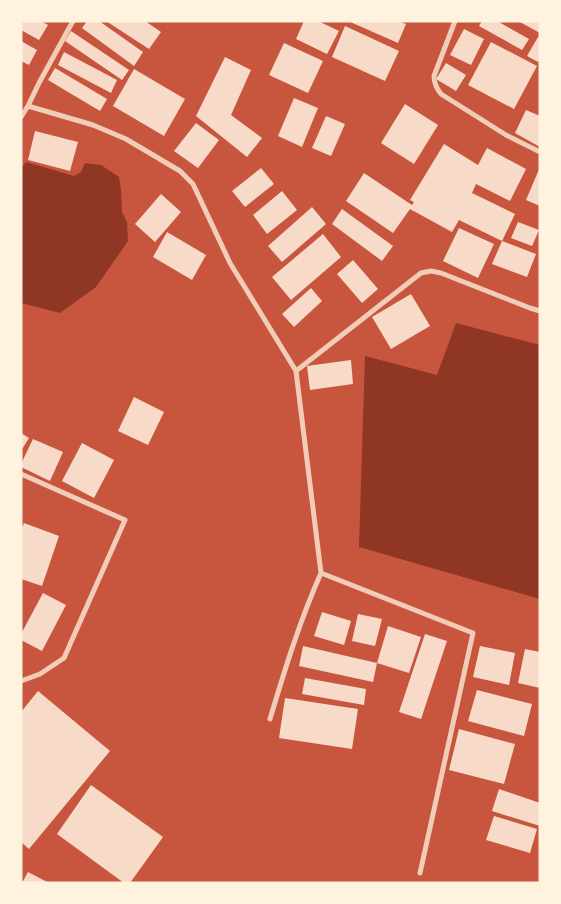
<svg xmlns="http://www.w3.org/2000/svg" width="561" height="904" font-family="'Golos Text',sans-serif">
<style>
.water{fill:#8f3625}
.building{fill:#f7dbc8}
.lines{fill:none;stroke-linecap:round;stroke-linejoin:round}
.minor{stroke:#f1ccb7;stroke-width:5}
</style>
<rect width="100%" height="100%" fill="#c8553d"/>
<!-- water -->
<path class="water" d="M26,162L74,176L81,172L85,163L101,165L119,177L121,190L122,212L127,222L128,241L96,287L60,313L21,303V168Z
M456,323L540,345V599L359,547L365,356L437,375Z"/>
<!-- building -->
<path class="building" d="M21,21H41L48,25L39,40L21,30Z
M87,21H99L143,52L134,66L82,28Z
M106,21H145L161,32L149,49Z
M304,21H318L339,31L327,54L296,39Z
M348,21H398L406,24L398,43Z
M482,21H497L529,39L522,50L479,26Z
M518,21H540V33Z
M345,26L399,51L385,81L332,57Z
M464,29L484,39L471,65L450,55Z
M71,31L129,70L122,80L65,41Z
M538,37L540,38V63L527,56Z
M21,41L37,50L29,65L21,61Z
M491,42L537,66L514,109L468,85Z
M284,43L323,61L308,93L269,75Z
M64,52L117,80L111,93L58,65Z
M225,57L251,70L231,115L262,138L247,157L196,116Z
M446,63L466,75L456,91L436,79Z
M55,68L107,99L100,111L48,80Z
M134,69L185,99L164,136L113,106Z
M294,98L318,108L302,147L278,136Z
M405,104L438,125L414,164L381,143Z
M526,110L540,116V147L515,133Z
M326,116L345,124L331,156L312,148Z
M196,123L219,140L198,168L174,151Z
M35,131L78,142L70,171L28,160Z
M444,144L478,165L487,148L526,169L510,201L476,184L472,193L515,214L502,241L459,220L452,232L410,209L393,233L346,201L364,173L412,205L414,202L410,200Z
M540,167V206L526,200Z
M261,168L274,184L245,207L232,191Z
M282,191L297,210L267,234L253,215Z
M161,194L181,212L155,242L135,224Z
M312,207L326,224L282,262L268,246Z
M342,209L393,246L382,261L332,224Z
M518,222L539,230L532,246L511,238Z
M459,228L494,244L478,278L443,261Z
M167,232L206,255L192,280L153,257Z
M323,234L341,257L291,300L272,277Z
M502,241L536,254L527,277L492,264Z
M353,260L378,289L362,303L337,274Z
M311,288L322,301L294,327L282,314Z
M411,294L430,326L391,349L372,317Z
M351,360L353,384L310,390L307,366Z
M134,397L164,412L148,445L118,431Z
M21,433L29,438L21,451Z
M33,439L63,452L50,481L21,467V464Z
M82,443L114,460L94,498L62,481Z
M24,523L59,536L42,586L21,579V530Z
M43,593L66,605L42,651L21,640V634Z
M322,612L351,621L344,645L314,636Z
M358,614L382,619L375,646L352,641Z
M388,626L421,637L409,673L377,663L373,682L299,666L303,646L377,663Z
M425,634L447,641L421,719L399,712Z
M480,646L515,653L509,685L473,677Z
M525,649L540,652V688L518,683Z
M305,678L366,689L364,705L302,694Z
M477,690L532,704L524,736L468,721Z
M38,691L110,751L29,849L21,842V712Z
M285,698L358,709L352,749L279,738Z
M459,729L515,744L504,784L449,770Z
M91,785L163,837L130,883H124L57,834Z
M499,789L540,803V826L492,811Z
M494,816L537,829L530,853L486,840Z
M28,872L49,883H22Z"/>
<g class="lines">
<!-- minor -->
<path class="minor" d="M455,21L434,76C434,83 436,88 441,94L506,135L540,152
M28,106L39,83L73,21
M21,117L28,106L93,125L126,139L180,171L193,184L230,263L296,371L321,573L473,633L420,873
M296,371L421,273L431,271L441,273L530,308L540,311
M21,474L125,520L64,658L40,674L21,681
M270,719C285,669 300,620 321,573"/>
</g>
<!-- border -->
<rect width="561" height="904" fill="none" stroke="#fff3e0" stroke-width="45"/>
</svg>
